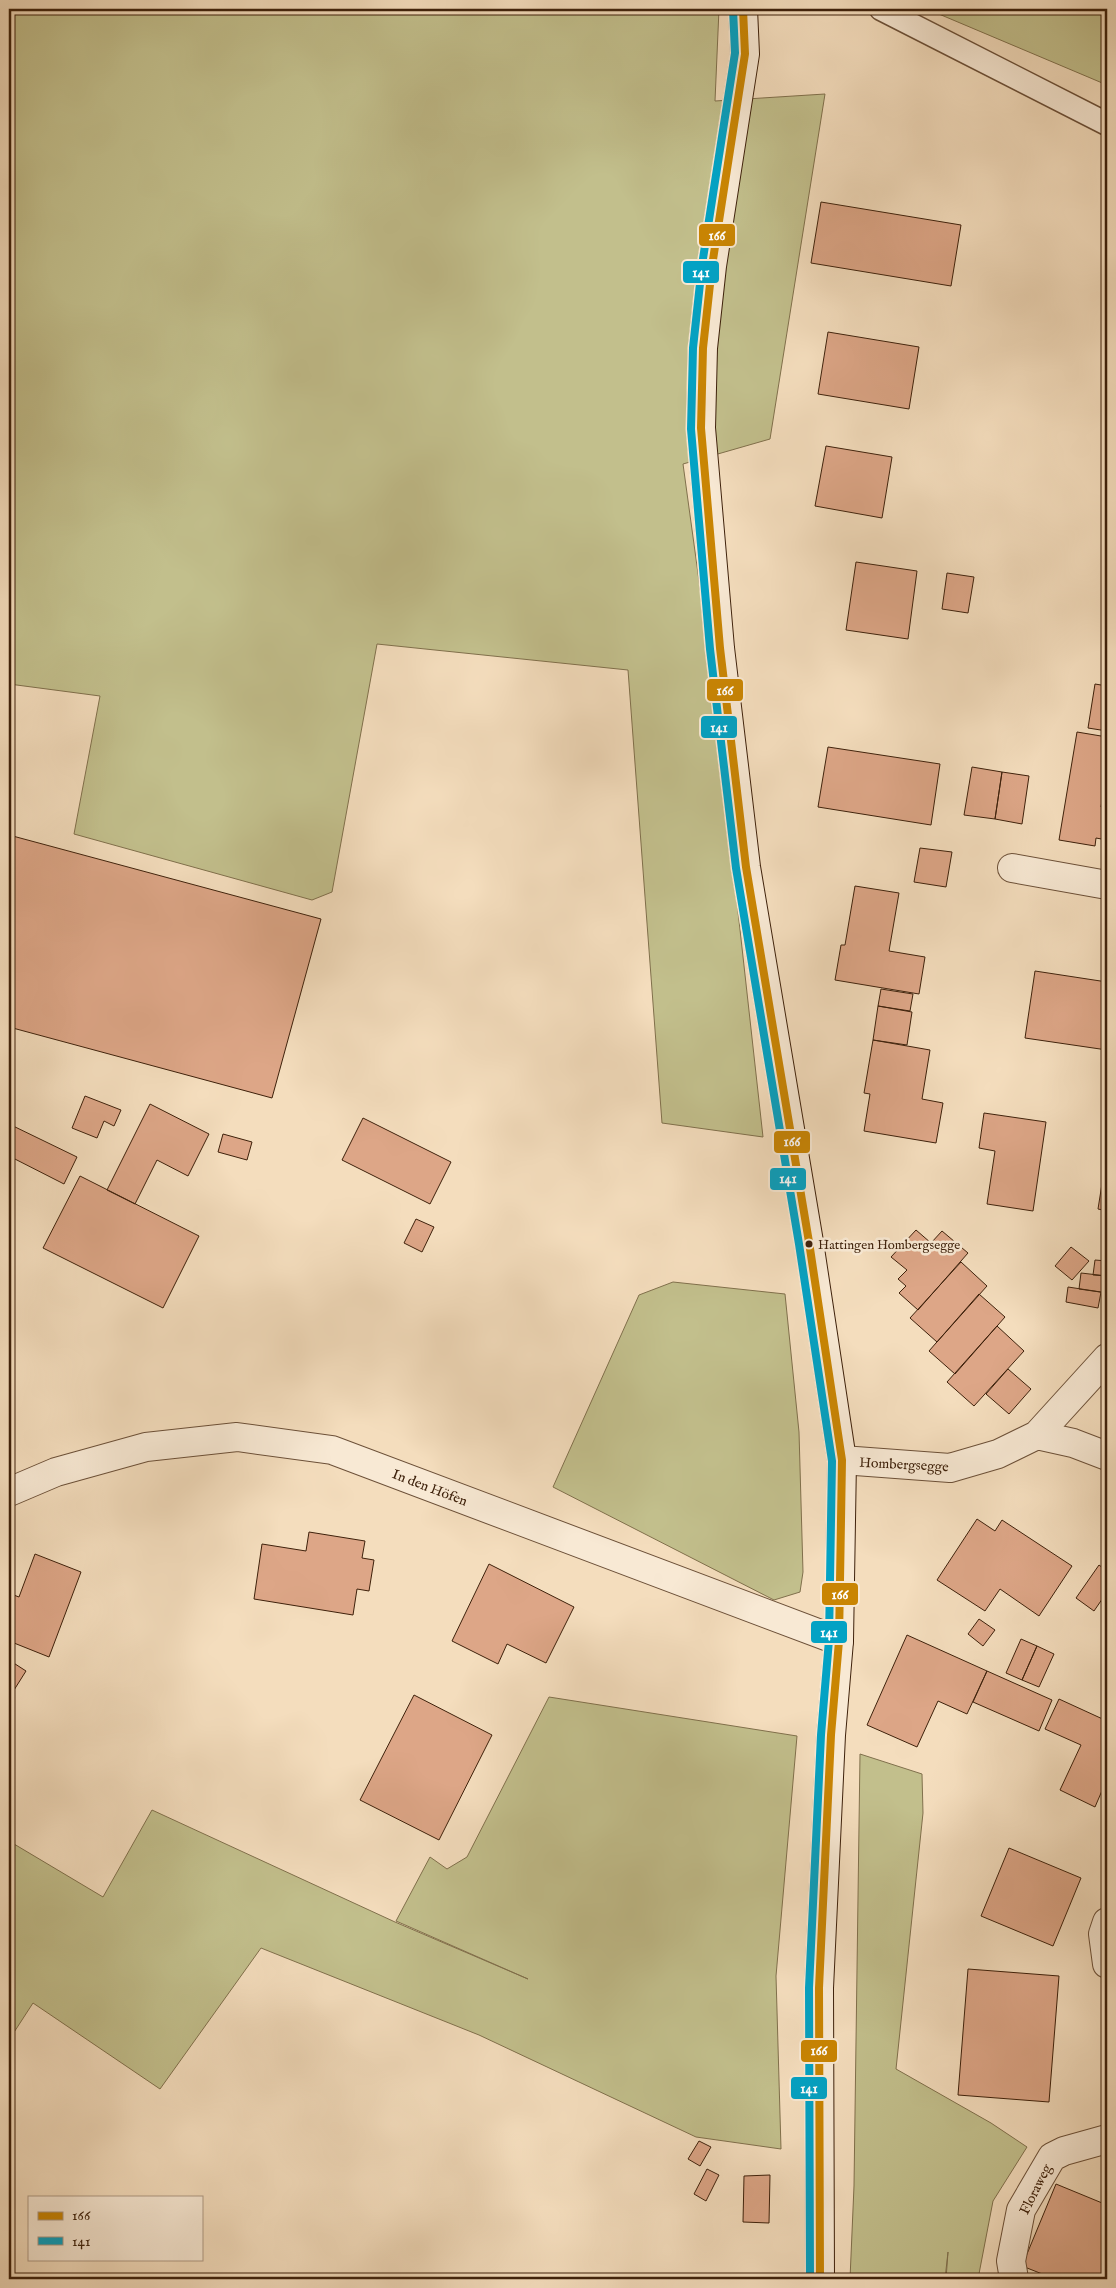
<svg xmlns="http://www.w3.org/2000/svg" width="1116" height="2288" font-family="'IM FELL English',serif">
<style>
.green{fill:#c2bf8c;stroke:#80704c}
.building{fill:#dda687;stroke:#3e210b}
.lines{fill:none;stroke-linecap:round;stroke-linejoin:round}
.lane-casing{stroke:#6c5038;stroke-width:25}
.street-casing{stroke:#6c5038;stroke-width:30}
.secondary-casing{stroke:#3e210b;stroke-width:30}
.lane{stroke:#f8e9d4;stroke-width:22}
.street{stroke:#f8e9d4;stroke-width:28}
.secondary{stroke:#f8e9d4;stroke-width:28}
.bus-1-casing{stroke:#f8e9d4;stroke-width:11}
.bus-2-casing{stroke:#f8e9d4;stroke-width:11}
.bus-1{stroke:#c98503;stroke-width:8}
.bus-2{stroke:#03a2c4;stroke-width:8}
.bus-dot{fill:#3e210b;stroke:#f8e9d4;stroke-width:2}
.labels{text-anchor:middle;stroke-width:5;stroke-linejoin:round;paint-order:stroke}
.bus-label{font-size:13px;fill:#3e210b;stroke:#f8e9d4;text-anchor:start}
.street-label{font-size:14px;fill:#3e210b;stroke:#f8e9d4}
.line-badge{stroke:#f8e9d4;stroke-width:2}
.badge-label{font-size:14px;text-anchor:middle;font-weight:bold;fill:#fff}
</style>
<rect width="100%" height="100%" fill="#f4ddbd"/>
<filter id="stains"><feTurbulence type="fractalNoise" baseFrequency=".004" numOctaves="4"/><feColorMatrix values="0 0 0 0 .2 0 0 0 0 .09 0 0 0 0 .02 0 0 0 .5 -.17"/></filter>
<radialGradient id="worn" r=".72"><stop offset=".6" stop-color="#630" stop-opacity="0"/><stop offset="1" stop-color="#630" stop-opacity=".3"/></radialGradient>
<!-- green -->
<path class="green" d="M9,9H719L715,101L825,94L770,439L683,464L711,668L763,1137L662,1123L628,670L377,644L332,892L312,900L74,834L100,696L9,684Z
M927,9H1107V85Z
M673,1282L785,1294L799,1432L803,1572L800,1592L774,1600L553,1487L639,1295Z
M549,1697L797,1736L776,1976L781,2149L696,2137L479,2035L261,1948L160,2089L33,2003L9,2040V1841L103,1897L152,1810L395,1922L528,1979L396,1921L430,1857L447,1869L467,1857Z
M860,1754L922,1774L923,1813L896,2069L991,2123L1027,2147L993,2201L978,2279H946L948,2252L945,2279H850L854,2186Z"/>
<!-- building -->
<path class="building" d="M821,202L961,225L951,286L811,263Z
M828,332L919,347L909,409L818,394Z
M826,446L892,457L882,518L815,506Z
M856,562L917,571L908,639L846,630Z
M947,573L974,577L968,613L942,609Z
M1095,684L1107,686V731L1088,728Z
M1077,732L1107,737V769L1101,807L1107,808V840L1096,838L1095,846L1059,840Z
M828,747L940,764L931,825L818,807Z
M972,767L1002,772L995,819L964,815Z
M1002,772L1029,776L1022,824L995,819Z
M9,835L321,919L272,1098L9,1027Z
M920,848L952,852L946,887L914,882Z
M855,886L899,893L889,951L925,957L919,994L835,980L841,945H845Z
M1035,971L1107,982V1050L1025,1038Z
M881,989L913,994L910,1011L878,1006Z
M878,1006L912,1012L907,1045L873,1040Z
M873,1040L930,1050L922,1099L943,1103L936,1143L864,1131L870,1094L864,1093Z
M85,1096L121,1110L114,1126L104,1121L97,1138L72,1128Z
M150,1104L209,1134L188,1176L157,1160L135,1204L107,1190Z
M984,1113L1046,1122L1033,1211L987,1204L995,1151L979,1148Z
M363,1118L451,1162L430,1204L342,1160Z
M9,1124L77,1157L64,1184L9,1156Z
M223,1134L252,1142L247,1160L218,1152Z
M1107,1152V1211L1098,1209Z
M80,1176L199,1236L163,1308L43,1248Z
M416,1219L434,1227L422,1252L404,1243Z
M916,1230L931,1243L942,1231L968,1253L918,1310L899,1293L906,1286L898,1279L907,1270L891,1257Z
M1071,1247L1089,1261L1072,1280L1055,1266Z
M1095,1260L1107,1261V1276L1093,1275Z
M961,1262L987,1286L937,1342L910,1318Z
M1081,1273L1107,1276V1293L1079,1289Z
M1068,1287L1101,1292L1098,1308L1066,1302Z
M979,1294L1005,1317L955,1374L929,1351Z
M997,1326L1024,1351L974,1406L947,1382Z
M1008,1369L1031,1389L1009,1414L986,1394Z
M977,1519L995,1531L1002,1520L1072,1566L1039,1616L1000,1589L985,1611L937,1580Z
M309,1532L365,1541L362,1558L374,1560L369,1591L357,1589L353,1615L254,1599L262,1544L306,1551Z
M35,1554L81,1572L49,1657L9,1641V1599L11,1594L19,1597Z
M489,1564L574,1607L546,1663L507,1644L498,1664L452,1641Z
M1099,1565L1107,1571V1592L1094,1611L1076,1598Z
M979,1619L995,1630L983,1646L968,1634Z
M907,1635L987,1671L967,1714L938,1701L917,1747L867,1725Z
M1021,1639L1037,1646L1022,1680L1006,1673Z
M1037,1646L1054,1654L1039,1687L1022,1680Z
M9,1660L26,1671L9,1698Z
M987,1671L1052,1700L1039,1731L973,1702Z
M414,1695L492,1735L439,1840L360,1800Z
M1059,1699L1107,1721V1779L1095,1807L1060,1790L1081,1745L1045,1729Z
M1009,1848L1081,1878L1053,1946L981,1916Z
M968,1969L1059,1976L1049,2102L958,2095Z
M699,2141L711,2147L700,2166L688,2159Z
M707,2169L719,2175L706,2201L694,2194Z
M770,2175L769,2223L743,2222L744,2176Z
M1056,2184L1107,2205V2279H1055L1022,2266Z"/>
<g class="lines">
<!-- lane casing -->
<g class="lane-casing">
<path id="lane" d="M881,9L1107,124"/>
</g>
<!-- street casing -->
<g class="street-casing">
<path id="street" d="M1012,868L1107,885
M1037,1435L1107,1358
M842,1460L950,1468L998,1454L1037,1435L1073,1443L1107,1456
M9,1492L56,1472L146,1447L237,1437L332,1450L839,1641
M1107,1922L1103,1934L1107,1964
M1014,2279L1011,2261L1021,2210L1052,2157L1064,2151L1107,2139"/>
</g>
<!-- secondary casing -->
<g class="secondary-casing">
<path id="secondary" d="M743,9L745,54L712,266L703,348L701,428L720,648L746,867L809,1242L842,1460L839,1641L831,1735L819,1988L820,2279"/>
</g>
<!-- lane -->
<use href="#lane" class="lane"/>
<!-- street -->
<use href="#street" class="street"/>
<!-- secondary -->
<use href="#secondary" class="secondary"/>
<!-- bus-1 casing -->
<g class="bus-1-casing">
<path id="bus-1" d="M743,9L745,54L712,266L703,348L701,428L720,648L746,867L809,1242L842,1460L839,1641L831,1735L819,1988L820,2279"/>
</g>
<!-- bus-2 casing -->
<g class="bus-2-casing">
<path id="bus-2" d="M733,9L735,53L702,265L693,348L691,429L710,649L736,868L799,1244L832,1461L829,1640L821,1735L809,1988L810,2279"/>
</g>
<!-- bus-1 -->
<use href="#bus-1" class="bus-1"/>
<!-- bus-2 -->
<use href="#bus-2" class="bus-2"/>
</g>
<!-- markers -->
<circle class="bus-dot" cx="809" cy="1244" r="4.5"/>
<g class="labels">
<!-- bus labels -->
<g class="bus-label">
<text x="818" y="1249">Hattingen Hombergsegge</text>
</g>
<!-- street labels -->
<g class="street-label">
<text transform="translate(904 1464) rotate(3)" y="5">Hombergsegge</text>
<text transform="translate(430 1487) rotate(21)" y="5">In den Höfen</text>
<text transform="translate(1035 2189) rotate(-63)" y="5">Floraweg</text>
</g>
</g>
<g class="line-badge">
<rect x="698" y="223" width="38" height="24" rx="5" fill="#c98503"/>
<rect x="682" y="260" width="38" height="24" rx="5" fill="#03a2c4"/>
<rect x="706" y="678" width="38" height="24" rx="5" fill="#c98503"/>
<rect x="700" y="715" width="38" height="24" rx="5" fill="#03a2c4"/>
<rect x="773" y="1130" width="38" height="24" rx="5" fill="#c98503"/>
<rect x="769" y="1167" width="38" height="24" rx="5" fill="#03a2c4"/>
<rect x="821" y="1582" width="38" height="24" rx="5" fill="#c98503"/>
<rect x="810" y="1620" width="38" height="24" rx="5" fill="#03a2c4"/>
<rect x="800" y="2039" width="38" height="24" rx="5" fill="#c98503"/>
<rect x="790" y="2076" width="38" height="24" rx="5" fill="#03a2c4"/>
</g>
<g class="badge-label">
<text x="717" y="240">166</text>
<text x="701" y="277">141</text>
<text x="725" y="695">166</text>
<text x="719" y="732">141</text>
<text x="792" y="1146">166</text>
<text x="788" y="1183">141</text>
<text x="840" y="1599">166</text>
<text x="829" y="1637">141</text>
<text x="819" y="2055">166</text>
<text x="809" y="2093">141</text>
</g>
<!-- margin -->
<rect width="1116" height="2288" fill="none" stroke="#f4ddbd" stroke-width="30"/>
<rect x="10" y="10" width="1096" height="2268" fill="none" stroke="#3e210b" stroke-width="2.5"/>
<rect x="15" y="15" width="1086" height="2258" fill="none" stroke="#3e210b"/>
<!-- legend -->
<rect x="28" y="2196" width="175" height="65" fill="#f8e9d4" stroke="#ae9984"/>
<rect x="38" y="2212" width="25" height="8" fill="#c98503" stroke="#ae9984"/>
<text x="72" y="2220" font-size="15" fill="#3e210b">166</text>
<rect x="38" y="2237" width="25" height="8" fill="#03a2c4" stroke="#ae9984"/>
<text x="72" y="2246" font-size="15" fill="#3e210b">141</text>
<rect width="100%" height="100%" filter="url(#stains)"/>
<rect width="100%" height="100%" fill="url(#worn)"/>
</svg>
